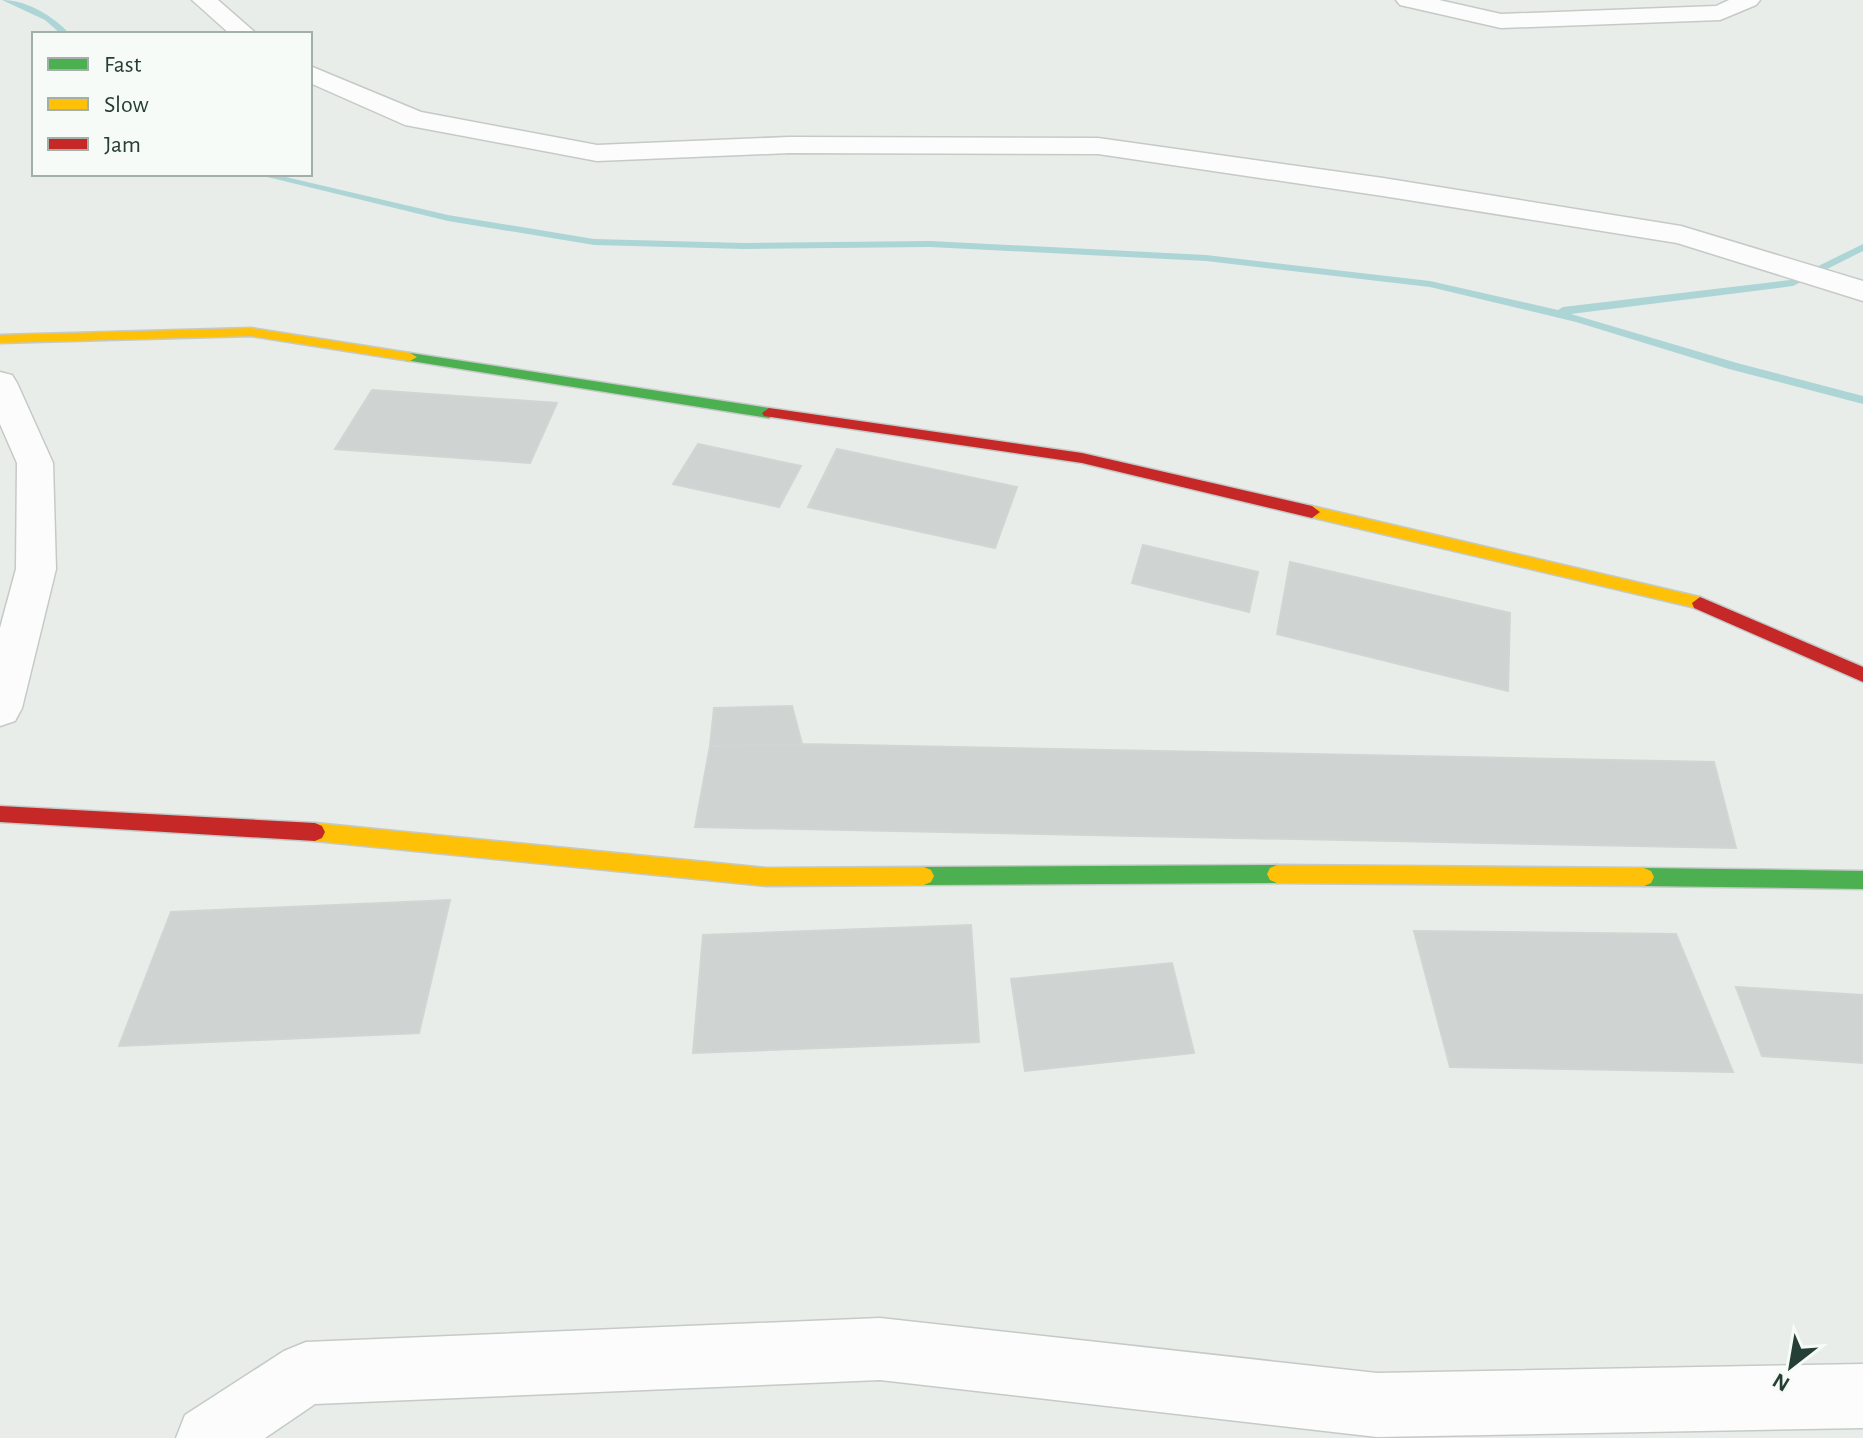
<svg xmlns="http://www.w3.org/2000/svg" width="1863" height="1438" font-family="'Alegreya Sans',sans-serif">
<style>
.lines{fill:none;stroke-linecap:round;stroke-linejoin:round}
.stream{fill:#add5d6;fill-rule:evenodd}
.building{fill:#cfd4d2;stroke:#d1d5d3;stroke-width:2}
.street-casing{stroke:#c5cac7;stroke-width:3}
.fast-casing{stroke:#c4cac7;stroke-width:3}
.slow-casing{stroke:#c4cac7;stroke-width:3}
.jam-casing{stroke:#c4cac7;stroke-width:3}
.street{fill:#fcfcfc;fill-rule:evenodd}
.fast{fill:#4caf50;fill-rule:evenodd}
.slow{fill:#ffc107;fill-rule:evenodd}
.jam{fill:#c62828;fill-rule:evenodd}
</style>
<rect width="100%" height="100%" fill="#e8edea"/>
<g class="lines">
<!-- stream -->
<path class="stream" d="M2,0C27,0 53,16 70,34H61L45,20Z
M255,174H273L448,215L594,239L744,243L930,241L1206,255L1430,281L1558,310L1563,307L1790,280L1863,244V251L1793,286L1571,314L1737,363L1863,396V404L1729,369L1576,322L1430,287L1206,261L930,247L744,249L594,245L448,221Z"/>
</g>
<!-- building -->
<path class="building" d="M372,390L557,403L530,463L335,449Z
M698,444L801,466L779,507L673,484Z
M837,449L1017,487L995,548L808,507Z
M1143,545L1258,572L1249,612L1132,583Z
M1290,562L1510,613L1508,691L1277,634Z
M792,706L802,744L710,746L714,708Z
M802,744L1714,762L1736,848L695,827L710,746Z
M450,900L419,1033L119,1046L171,912Z
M971,925L979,1042L693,1053L703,935Z
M1414,931L1676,934L1733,1072L1450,1067Z
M1172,963L1194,1053L1025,1071L1011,979Z
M1736,987L1863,995V1063L1762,1056Z"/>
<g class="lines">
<!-- street casing -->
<g class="street-casing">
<path id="street" d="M192,0H218L257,34H230Z
M1396,0H1439L1501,14L1716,6L1729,0H1760L1756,5L1720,20L1501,28L1400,5Z
M310,66L421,112L597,145L789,137L1098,138L1383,178L1681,226L1863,281V301L1677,243L1383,196L1098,154L789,153L597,161L405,125L310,83Z
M0,372L12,375L17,383L53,463L56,569L22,708L15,721L0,726V628L16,569L17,463L0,424Z
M880,1318L1377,1373L1863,1364V1428L1377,1437L880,1380L315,1404L265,1438H176L185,1415L284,1351L306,1342Z"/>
</g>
<!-- fast casing -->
<g class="fast-casing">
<path id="fast" d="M410,353L769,408L776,413L769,418L405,360L403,357Z
M1277,865L1284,868L1287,874L1284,880L1277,883L924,885L917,882L914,876L917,870L924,867Z
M1644,868L1863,871V889L1644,886L1637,883L1634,877L1637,871Z"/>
</g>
<!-- slow casing -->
<g class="slow-casing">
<path id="slow" d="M251,328L410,353L417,357L410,361L251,336L0,343V335Z
M1312,506L1700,597L1708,603L1700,609L1306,516L1304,512L1306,508Z
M315,823L766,868L924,867L931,870L934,876L931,882L924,885L766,886L315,841L308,838L305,832L308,826Z
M1277,865L1644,868L1651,871L1654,877L1651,883L1644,886L1277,883L1270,880L1267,874L1270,868Z"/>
</g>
<!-- jam casing -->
<g class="jam-casing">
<path id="jam" d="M769,408L1082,453L1312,506L1320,512L1312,518L1082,463L764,416L762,413Z
M1700,597L1863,667V682L1694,608L1692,603Z
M0,806L315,823L322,826L325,832L322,838L315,841L0,822Z"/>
</g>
<!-- street -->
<use href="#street" class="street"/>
<!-- fast -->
<use href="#fast" class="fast"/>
<!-- slow -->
<use href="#slow" class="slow"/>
<!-- jam -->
<use href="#jam" class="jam"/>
</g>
<!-- legend -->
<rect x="32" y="32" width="280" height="144" fill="#f7fbf8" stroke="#a3b0aa" stroke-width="2"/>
<rect x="48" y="58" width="40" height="12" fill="#4caf50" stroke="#a3b0aa" stroke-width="2"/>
<text x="104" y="72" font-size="24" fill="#263f36">Fast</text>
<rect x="48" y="98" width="40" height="12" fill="#ffc107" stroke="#a3b0aa" stroke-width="2"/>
<text x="104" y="112" font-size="24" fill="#263f36">Slow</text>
<rect x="48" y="138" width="40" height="12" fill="#c62828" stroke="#a3b0aa" stroke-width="2"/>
<text x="104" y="152" font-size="24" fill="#263f36">Jam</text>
<!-- north arrow -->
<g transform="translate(1791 1366) rotate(211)" stroke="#f7fbf8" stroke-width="6" paint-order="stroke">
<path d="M0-6L14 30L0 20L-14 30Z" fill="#263f36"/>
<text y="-12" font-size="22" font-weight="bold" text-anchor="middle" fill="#263f36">N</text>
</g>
</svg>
